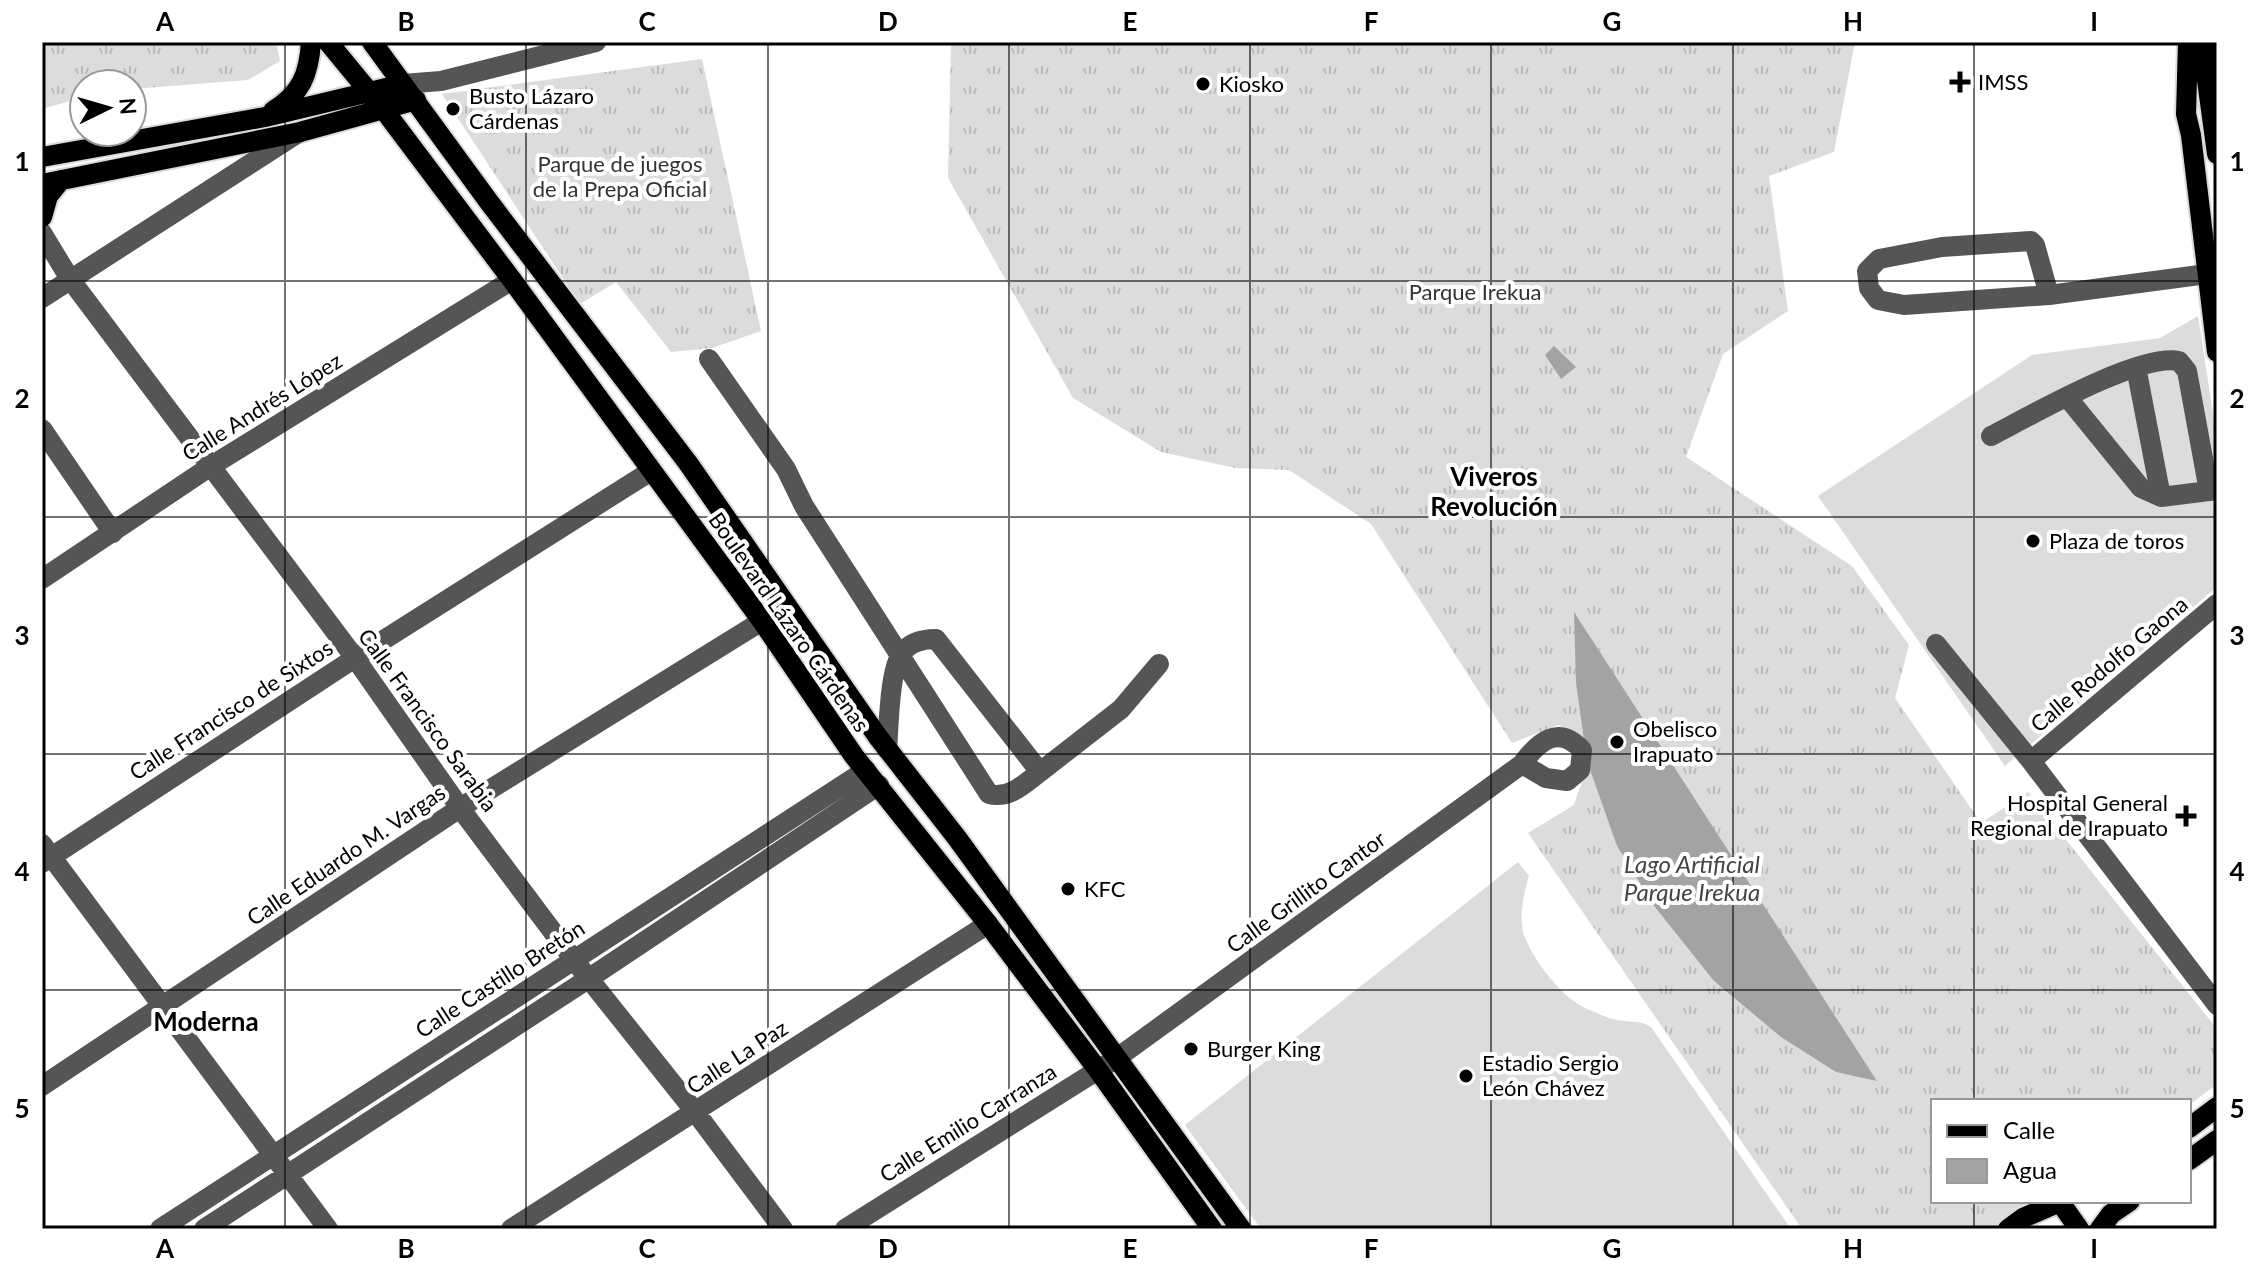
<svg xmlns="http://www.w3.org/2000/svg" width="2259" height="1271" font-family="Lato,sans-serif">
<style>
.grass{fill:url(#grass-tufts)}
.pitch{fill:#dcdcdc}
.water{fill:#a3a3a3}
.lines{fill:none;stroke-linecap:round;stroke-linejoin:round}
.major-casing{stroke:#dbdbdb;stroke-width:24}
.minor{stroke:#555;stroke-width:20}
.major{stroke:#000;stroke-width:20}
.grid{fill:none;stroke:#000;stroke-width:2;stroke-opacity:0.55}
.poi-dot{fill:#000;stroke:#fff;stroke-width:3}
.labels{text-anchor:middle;stroke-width:8;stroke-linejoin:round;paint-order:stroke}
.poi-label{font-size:22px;fill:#000;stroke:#fff;text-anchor:start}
.park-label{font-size:22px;fill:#333;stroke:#fff}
.street-label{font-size:22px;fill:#000;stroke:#fff}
.water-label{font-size:24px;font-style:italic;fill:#444;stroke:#fff}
.quarter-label{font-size:26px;font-weight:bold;fill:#000;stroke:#fff}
.neatline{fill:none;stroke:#000;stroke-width:3}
.grid-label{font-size:26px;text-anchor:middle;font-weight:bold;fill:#000}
</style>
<defs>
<pattern id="grass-tufts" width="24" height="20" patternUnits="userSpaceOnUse" patternTransform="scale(2)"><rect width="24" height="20" fill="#dcdcdc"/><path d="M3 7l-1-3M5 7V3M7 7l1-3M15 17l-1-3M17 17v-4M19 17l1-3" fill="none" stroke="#bbb"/></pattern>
</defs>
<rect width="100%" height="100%" fill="#fff"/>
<!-- grass -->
<path class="grass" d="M42,42H276L280,61L248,80L132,89V84H84V97L42,109Z
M951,42H1855L1834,152L1769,176L1788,311L1723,354L1686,457L1852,566L1909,645L1895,698L1981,823L2028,792L2217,1029V1084L2189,1105V1101H1933V1201H2037L1993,1229H1802L1528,833L1574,805L1586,769L1581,736L1558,725L1512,743L1371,524L1289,470L1236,468L1161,452L1073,398L948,178Z
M702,59L761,331L712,348L671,352L616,282L580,304L442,94Z"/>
<!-- pitch -->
<path class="pitch" d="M1580,42H1675L1594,76Z
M2198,316L2217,439V587L2005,766L1818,496L2032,355L2160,338Z
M1518,862L1529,876C1524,893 1519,914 1523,932C1529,953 1556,990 1575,1002C1585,1009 1597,1013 1609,1018C1623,1023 1640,1019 1651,1027L1791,1229H1261L1185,1125Z"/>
<!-- water -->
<path class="water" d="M1554,346L1576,367L1561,379L1545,355Z
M1574,612L1877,1081L1836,1072L1781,1037L1714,981L1655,907L1617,846L1587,761L1576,683Z"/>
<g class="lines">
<!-- major casing -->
<g class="major-casing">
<path id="major" d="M328,42L384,110L512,280L762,621L854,756L988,924L1098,1070L1212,1229
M372,42L489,202L688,463L878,737L957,838L1241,1229
M2188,42L2186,114L2191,135L2217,352
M2208,42L2205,66L2217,154
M273,111C301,94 309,74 311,42
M42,157L265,117L403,84
M42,184L300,132L416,100
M42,217L48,196L61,180
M2189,1128L2217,1107
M2189,1160L2217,1140
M2060,1202L2079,1229
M2008,1229L2023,1218L2062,1201
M2100,1229L2111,1214L2130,1201"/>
</g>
<!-- minor -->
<path class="minor" d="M403,84L441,81L596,42
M42,233L70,279L355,658L460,808L574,960L696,1113L783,1229
M2049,295L2035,245L2031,241L1942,247L1879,259L1867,271L1869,288L1878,300L1904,305L2049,295L2207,274
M42,298L298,133
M709,359L786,469L804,506L989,794C1010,799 1024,784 1040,772
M2136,367L2161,497
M2067,397L2141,488L2161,497L2217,490
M42,429L113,533
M1991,436C2030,416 2139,353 2179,361L2187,371L2209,491
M42,579L211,466L512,280
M1936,644L2031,761L2217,1005
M887,749C889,727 889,670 902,653C910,642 923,639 936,639L1040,772L1121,709L1159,664
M2031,761L2217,604
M42,844L328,1229
M42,863L355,658L651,471
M42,1086L460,808L762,621
M160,1229L866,770
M204,1229L588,979L879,785
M511,1229L988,924
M845,1229L1117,1058L1522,764C1538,742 1558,724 1582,750L1580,770L1567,781L1546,778L1522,764"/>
<!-- major -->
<use href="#major" class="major"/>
</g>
<!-- grid -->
<path class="grid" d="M285,42V1229M526,42V1229M768,42V1229M1009,42V1229M1250,42V1229M1491,42V1229M1733,42V1229M1974,42V1101M42,281H2217M42,517H2217M42,754H2217M42,990H2217M1974,1201V1229"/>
<!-- markers -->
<g class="poi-dot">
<path d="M1956 70h8v8h8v8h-8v8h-8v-8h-8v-8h8z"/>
<circle cx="1203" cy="84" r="8"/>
<circle cx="453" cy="109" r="8"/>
<circle cx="2033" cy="541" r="8"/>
<circle cx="1617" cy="742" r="8"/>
<path d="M2182 804h8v8h8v8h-8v8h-8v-8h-8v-8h8z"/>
<circle cx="1068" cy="889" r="8"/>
<circle cx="1191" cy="1049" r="8"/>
<circle cx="1466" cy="1076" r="8"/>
</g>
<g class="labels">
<!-- poi labels -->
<g class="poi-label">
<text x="1978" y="90">IMSS</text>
<text x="1219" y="92">Kiosko</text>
<text x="469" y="104">Busto Lázaro<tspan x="469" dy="25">Cárdenas</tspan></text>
<text x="2049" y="549">Plaza de toros</text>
<text x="1633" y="737">Obelisco<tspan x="1633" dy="25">Irapuato</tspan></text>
<text x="2168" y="811" text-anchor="end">Hospital General<tspan x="2168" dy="25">Regional de Irapuato</tspan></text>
<text x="1084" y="897">KFC</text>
<text x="1207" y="1057">Burger King</text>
<text x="1482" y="1071">Estadio Sergio<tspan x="1482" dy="25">León Chávez</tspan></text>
</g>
<!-- park labels -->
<g class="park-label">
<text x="620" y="172">Parque de juegos<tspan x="620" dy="25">de la Prepa Oficial</tspan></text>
<text x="1475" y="300">Parque Irekua</text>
</g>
<!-- street labels -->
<g class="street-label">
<text transform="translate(262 407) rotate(-32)" y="8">Calle Andrés López</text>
<text transform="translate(789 622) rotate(55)" y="8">Boulevard Lázaro Cárdenas</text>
<text transform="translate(2109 664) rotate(-40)" y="8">Calle Rodolfo Gaona</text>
<text transform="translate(231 710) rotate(-33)" y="8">Calle Francisco de Sixtos</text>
<text transform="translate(428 720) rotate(54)" y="8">Calle Francisco Sarabia</text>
<text transform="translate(346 855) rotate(-34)" y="8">Calle Eduardo M. Vargas</text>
<text transform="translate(1306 892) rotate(-36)" y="8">Calle Grillito Cantor</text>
<text transform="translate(500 979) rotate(-33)" y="8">Calle Castillo Bretón</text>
<text transform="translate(737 1057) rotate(-33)" y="8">Calle La Paz</text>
<text transform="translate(968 1123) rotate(-32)" y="8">Calle Emilio Carranza</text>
</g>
<!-- water labels -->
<g class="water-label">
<text x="1692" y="873">Lago Artificial<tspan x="1692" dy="28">Parque Irekua</tspan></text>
</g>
<!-- quarter labels -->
<g class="quarter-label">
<text x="1494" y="486">Viveros<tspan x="1494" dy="30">Revolución</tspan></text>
<text x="206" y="1031">Moderna</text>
</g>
</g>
<!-- border -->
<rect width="2259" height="1271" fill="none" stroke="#ffffff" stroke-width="88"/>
<!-- legend -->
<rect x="1931" y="1099" width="260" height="104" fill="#ffffff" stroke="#999999" stroke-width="2"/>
<rect x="1947" y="1125" width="40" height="12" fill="#000000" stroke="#999999" stroke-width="2"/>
<text x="2003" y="1139" font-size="24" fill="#000000">Calle</text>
<rect x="1947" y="1159" width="40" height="24" fill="#a3a3a3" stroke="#999999" stroke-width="2"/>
<text x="2003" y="1179" font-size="24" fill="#000000">Agua</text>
<!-- north arrow -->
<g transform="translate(108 108) rotate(85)"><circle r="38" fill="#ffffff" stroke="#999999" stroke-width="2"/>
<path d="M0-6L14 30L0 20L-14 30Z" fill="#000000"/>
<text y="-12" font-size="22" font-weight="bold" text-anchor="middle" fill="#000000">N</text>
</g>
<rect x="44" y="44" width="2171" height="1183" class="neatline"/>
<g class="grid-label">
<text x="165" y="31">A</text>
<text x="406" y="31">B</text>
<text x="647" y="31">C</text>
<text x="888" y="31">D</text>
<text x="1130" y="31">E</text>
<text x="1371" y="31">F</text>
<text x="1612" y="31">G</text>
<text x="1853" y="31">H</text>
<text x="2094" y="31">I</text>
<text x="22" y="171">1</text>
<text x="2237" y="171">1</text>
<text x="22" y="408">2</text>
<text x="2237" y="408">2</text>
<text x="22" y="645">3</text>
<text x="2237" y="645">3</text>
<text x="22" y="881">4</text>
<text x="2237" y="881">4</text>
<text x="22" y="1118">5</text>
<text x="2237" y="1118">5</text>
<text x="165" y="1258">A</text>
<text x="406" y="1258">B</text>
<text x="647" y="1258">C</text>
<text x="888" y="1258">D</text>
<text x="1130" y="1258">E</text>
<text x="1371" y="1258">F</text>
<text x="1612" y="1258">G</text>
<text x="1853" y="1258">H</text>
<text x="2094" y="1258">I</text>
</g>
</svg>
